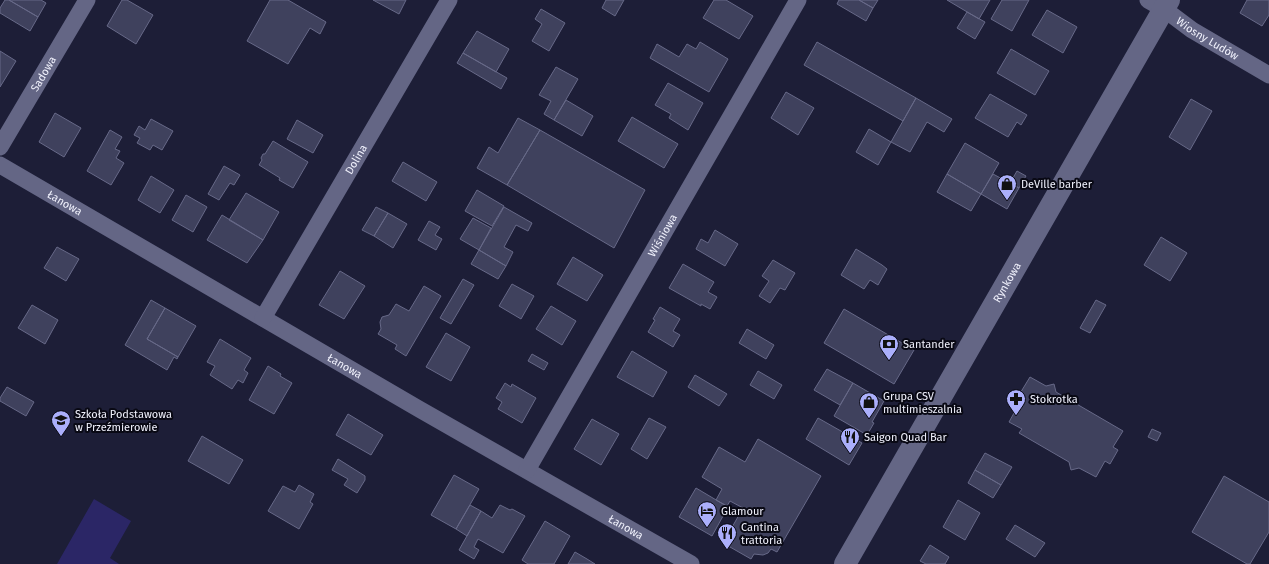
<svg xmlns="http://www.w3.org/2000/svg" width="1269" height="564" font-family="'Fira Sans',sans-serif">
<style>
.green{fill:#2b2666}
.building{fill:#3f415d;stroke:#676988}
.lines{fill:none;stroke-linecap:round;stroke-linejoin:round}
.minor{stroke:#646685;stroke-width:17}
.tertiary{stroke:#646685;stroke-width:22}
.labels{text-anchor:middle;stroke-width:4;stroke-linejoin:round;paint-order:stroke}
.street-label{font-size:11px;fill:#f0f1fc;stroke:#090914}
.poi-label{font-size:11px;fill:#f0f1fc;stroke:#090914;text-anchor:start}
</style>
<rect width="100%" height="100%" fill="#1d1e37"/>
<!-- green -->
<path class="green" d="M94,499L131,521L110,558L119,564H57Z"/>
<!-- building -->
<path class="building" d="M5,0H9L38,17L30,31L0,13V8Z
M9,0H41L46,3L38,17Z
M122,0H127L153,15L136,44L107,26Z
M270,0H288L326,22L320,34L310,28L288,64L247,41Z
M373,0H406L399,14Z
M606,0H624L615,16L602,8Z
M714,0H726L753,16L739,39L703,18Z
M839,0H859L873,8L866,21L837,4Z
M859,0H878L873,8Z
M947,0H990L979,19Z
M1002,0H1029L1012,31L991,19Z
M1247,0H1269V15L1262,26L1240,13Z
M541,9L565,23L549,51L532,41L542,24L535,19Z
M1047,10L1077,27L1063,53L1032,35Z
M967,12L985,22L975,39L957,28Z
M477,31L509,49L496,72L463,53Z
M700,42L728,59L709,92L650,58L657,44L679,57L687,44L696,49Z
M817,42L916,98L903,121L804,65Z
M1011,49L1049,71L1035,95L997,73Z
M0,51L16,61L0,87Z
M463,53L507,78L501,89L457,63Z
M556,67L578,79L554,120L544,114L551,101L539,95Z
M668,83L703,103L688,130L669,118L671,114L655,105Z
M786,92L814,108L798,135L771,118Z
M990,94L1027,115L1021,125L1017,122L1008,137L975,118Z
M916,98L952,119L944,132L927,122L910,152L891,142Z
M1191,99L1212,111L1190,150L1169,137Z
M566,100L593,116L582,136L554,120Z
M55,113L81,128L64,157L39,142Z
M632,117L678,144L664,168L618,141Z
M518,118L540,130L507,185L477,168L489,147L498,153Z
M151,119L173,131L162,150L153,145L150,150L137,143L140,138L134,135L139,126L145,130Z
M297,120L323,135L313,153L287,139Z
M869,129L891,142L878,165L856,152Z
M110,130L122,137L115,149L120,151L116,158L124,163L111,185L87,171Z
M540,130L645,190L614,248L507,185Z
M273,141L308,162L293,188L279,180L280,178L259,165L262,160L261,158L263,154H265Z
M965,143L999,163L981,194L947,174Z
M403,162L437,182L426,201L392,181Z
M224,166L240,175L234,185L230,183L219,200L208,194Z
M1017,171L1026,176L1019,188L1010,183Z
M947,174L981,194L971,211L937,192Z
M993,174L1019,188L1007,209L981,194Z
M151,176L174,190L160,213L138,200Z
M477,190L504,206L492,226L465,211Z
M246,193L279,212L263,240L229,220Z
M186,195L207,207L193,232L172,220Z
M376,207L388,213L374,236L362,230Z
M504,207L532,223L528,231L516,225L504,247L513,252L506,266L479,250Z
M388,213L407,224L393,248L374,236Z
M222,215L263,240L247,263L207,240Z
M473,218L491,228L479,250L460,239Z
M429,221L440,227L435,235L442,239L436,250L418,240Z
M715,230L738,244L725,266L696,249L701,239L708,243Z
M1161,237L1187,253L1170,281L1144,265Z
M57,247L79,259L66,281L44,268Z
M856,249L882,265L887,269L878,285L870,280L864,289L841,275Z
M479,250L506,266L498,279L471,264Z
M573,257L603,275L587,301L557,284Z
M773,260L795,273L785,290L780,288L770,303L759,296L769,281L762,276Z
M683,264L714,282L708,292L717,297L710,309L701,304V306L669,288Z
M340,271L365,286L344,319L319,305Z
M463,279L474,285L451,324L440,318Z
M512,284L534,296L521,319L499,306Z
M424,286L441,296L406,356L395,349L397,345L378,334L381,329L380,322L382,317L389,315L396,304L409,311Z
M151,300L165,308L147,339L178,357L177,359L174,357L167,370L125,345Z
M1096,300L1106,305L1090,333L1080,328Z
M32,305L58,320L45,344L18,328Z
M551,306L576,321L562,345L536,329Z
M660,307L680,319L673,331L680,335L673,347L648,332L655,320L653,319Z
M165,308L196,326L178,357L147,339Z
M844,309L914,350L894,384L824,343Z
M747,329L774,345L766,359L739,343Z
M446,333L470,347L451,381L426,367Z
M220,339L251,358L244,370L248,373L243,383L238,380L232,389L210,375L215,366L207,362Z
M632,351L667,372L653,397L617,377Z
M532,354L548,363L544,370L528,361Z
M268,366L281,374L280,376L292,383L274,414L249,400Z
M827,369L853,383L840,405L814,390Z
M758,371L782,385L774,399L750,385Z
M695,375L727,394L719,406L688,387Z
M1030,377L1046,386L1054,384L1056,392L1123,431L1113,447L1118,450L1110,464L1105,461L1096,477L1079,468L1071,470L1069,462L1019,433L1022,429L1009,422L1023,397L1019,395Z
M505,383L511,387L512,384L536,398L522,423L498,409L502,402L496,398Z
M853,383L884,401L872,422L874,423L867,435L834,416Z
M7,387L34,402L26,416L0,401V398Z
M348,414L383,435L371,455L336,435Z
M649,418L666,427L647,459L631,449Z
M818,418L862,443L849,465L806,439Z
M592,419L619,434L601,465L574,449Z
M1152,429L1161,433L1157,441L1148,437Z
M202,436L243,460L229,484L188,461Z
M758,439L821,476L777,552L771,549L768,553L763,555L754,554L751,559L723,543L743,508L730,501L727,506L716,500L722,489L702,477L719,447L745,462Z
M985,453L1012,467L1001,485L975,470Z
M338,459L365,476V480L357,493L344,485L348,479L332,470Z
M975,470L1001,485L993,498L968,483Z
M454,475L479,489L456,529L431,515Z
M1224,476L1269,502V532L1250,564H1247L1192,532Z
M299,485L314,494L310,502L313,504L299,529L268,511L283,486L295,492Z
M696,488L728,507L712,536L679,517Z
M958,500L980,513L965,540L943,527Z
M470,505L481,511L467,536L456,529Z
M500,505L510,510L512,509L525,516L503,553L478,539L474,547L479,550L474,559L459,550L481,511L492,518Z
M545,521L570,536L554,564H528L522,560Z
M1015,525L1045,543L1035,557L1006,539Z
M930,545L949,557L945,564H926L920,561Z
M575,552L587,559L595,564H568Z"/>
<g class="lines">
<!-- minor -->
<g class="minor">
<path id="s1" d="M1148,0L1164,9L1192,30L1269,75"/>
<path id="s2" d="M0,147L87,0"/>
<path id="s3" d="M0,165L419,409L691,564"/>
<path id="s4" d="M263,318L449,0"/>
<path id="s5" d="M527,470L798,0"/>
</g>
<!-- tertiary -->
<path class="tertiary" id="s6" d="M845,564L1169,0"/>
</g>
<!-- icons -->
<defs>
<g id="shop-pin" transform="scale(1)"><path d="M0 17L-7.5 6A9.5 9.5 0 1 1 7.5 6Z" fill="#abaffb" stroke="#090914"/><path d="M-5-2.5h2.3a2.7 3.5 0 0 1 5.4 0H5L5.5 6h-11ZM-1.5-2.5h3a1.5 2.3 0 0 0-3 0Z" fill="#111"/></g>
<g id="bank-pin" transform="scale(1)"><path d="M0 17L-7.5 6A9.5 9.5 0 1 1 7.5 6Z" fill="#abaffb" stroke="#090914"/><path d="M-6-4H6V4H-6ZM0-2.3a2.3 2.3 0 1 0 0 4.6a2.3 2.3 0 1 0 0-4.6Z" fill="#111"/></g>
<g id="pharmacy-pin" transform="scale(1)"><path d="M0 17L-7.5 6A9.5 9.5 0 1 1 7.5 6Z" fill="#abaffb" stroke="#090914"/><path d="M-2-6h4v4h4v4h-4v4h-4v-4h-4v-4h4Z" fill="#111"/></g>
<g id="school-pin" transform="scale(1)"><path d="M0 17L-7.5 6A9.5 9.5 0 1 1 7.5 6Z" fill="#abaffb" stroke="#090914"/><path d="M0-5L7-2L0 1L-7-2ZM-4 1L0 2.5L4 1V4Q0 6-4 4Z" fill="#111"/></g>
<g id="restaurant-pin" transform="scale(1)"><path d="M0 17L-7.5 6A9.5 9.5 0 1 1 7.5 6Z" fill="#abaffb" stroke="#090914"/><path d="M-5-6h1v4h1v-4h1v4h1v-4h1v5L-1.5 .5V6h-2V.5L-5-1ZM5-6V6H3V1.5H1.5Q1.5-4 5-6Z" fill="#111"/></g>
<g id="hotel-pin" transform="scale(1)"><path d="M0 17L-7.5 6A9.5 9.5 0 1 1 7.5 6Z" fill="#abaffb" stroke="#090914"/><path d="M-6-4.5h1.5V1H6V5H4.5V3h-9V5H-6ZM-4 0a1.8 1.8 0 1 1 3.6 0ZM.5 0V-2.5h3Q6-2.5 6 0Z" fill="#111"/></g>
</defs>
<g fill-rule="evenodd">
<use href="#shop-pin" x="1007" y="184"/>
<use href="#bank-pin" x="889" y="344"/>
<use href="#pharmacy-pin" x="1016" y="399"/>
<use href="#shop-pin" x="869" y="402"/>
<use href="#school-pin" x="61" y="420"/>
<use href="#restaurant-pin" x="850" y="437"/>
<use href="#hotel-pin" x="707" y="511"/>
<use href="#restaurant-pin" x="727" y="533"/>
</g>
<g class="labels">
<!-- street labels -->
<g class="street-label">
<text dy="4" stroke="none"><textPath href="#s1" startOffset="71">Wiosny Ludów</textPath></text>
<text dy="4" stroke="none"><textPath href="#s2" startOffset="85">Sadowa</textPath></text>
<text dy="4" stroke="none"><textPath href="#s4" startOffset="184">Dolina</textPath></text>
<text dy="4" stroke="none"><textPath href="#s3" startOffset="75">Łanowa</textPath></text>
<text dy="4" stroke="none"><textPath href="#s5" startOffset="271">Wiśniowa</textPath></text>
<text dy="4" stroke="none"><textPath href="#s6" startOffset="325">Rynkowa</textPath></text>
<text dy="4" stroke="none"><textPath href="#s3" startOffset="399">Łanowa</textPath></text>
<text dy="4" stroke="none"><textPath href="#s3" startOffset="723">Łanowa</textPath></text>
</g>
<!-- poi labels -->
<g class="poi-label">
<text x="1021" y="188">DeVille barber</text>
<text x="903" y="348">Santander</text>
<text x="883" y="400">Grupa CSV<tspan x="883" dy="13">multimieszalnia</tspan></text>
<text x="1030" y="403">Stokrotka</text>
<text x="75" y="418">Szkoła Podstawowa<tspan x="75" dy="13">w Przeźmierowie</tspan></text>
<text x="864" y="441">Saigon Quad Bar</text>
<text x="721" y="515">Glamour</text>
<text x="741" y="531">Cantina<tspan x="741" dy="13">trattoria</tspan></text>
</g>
</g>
</svg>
